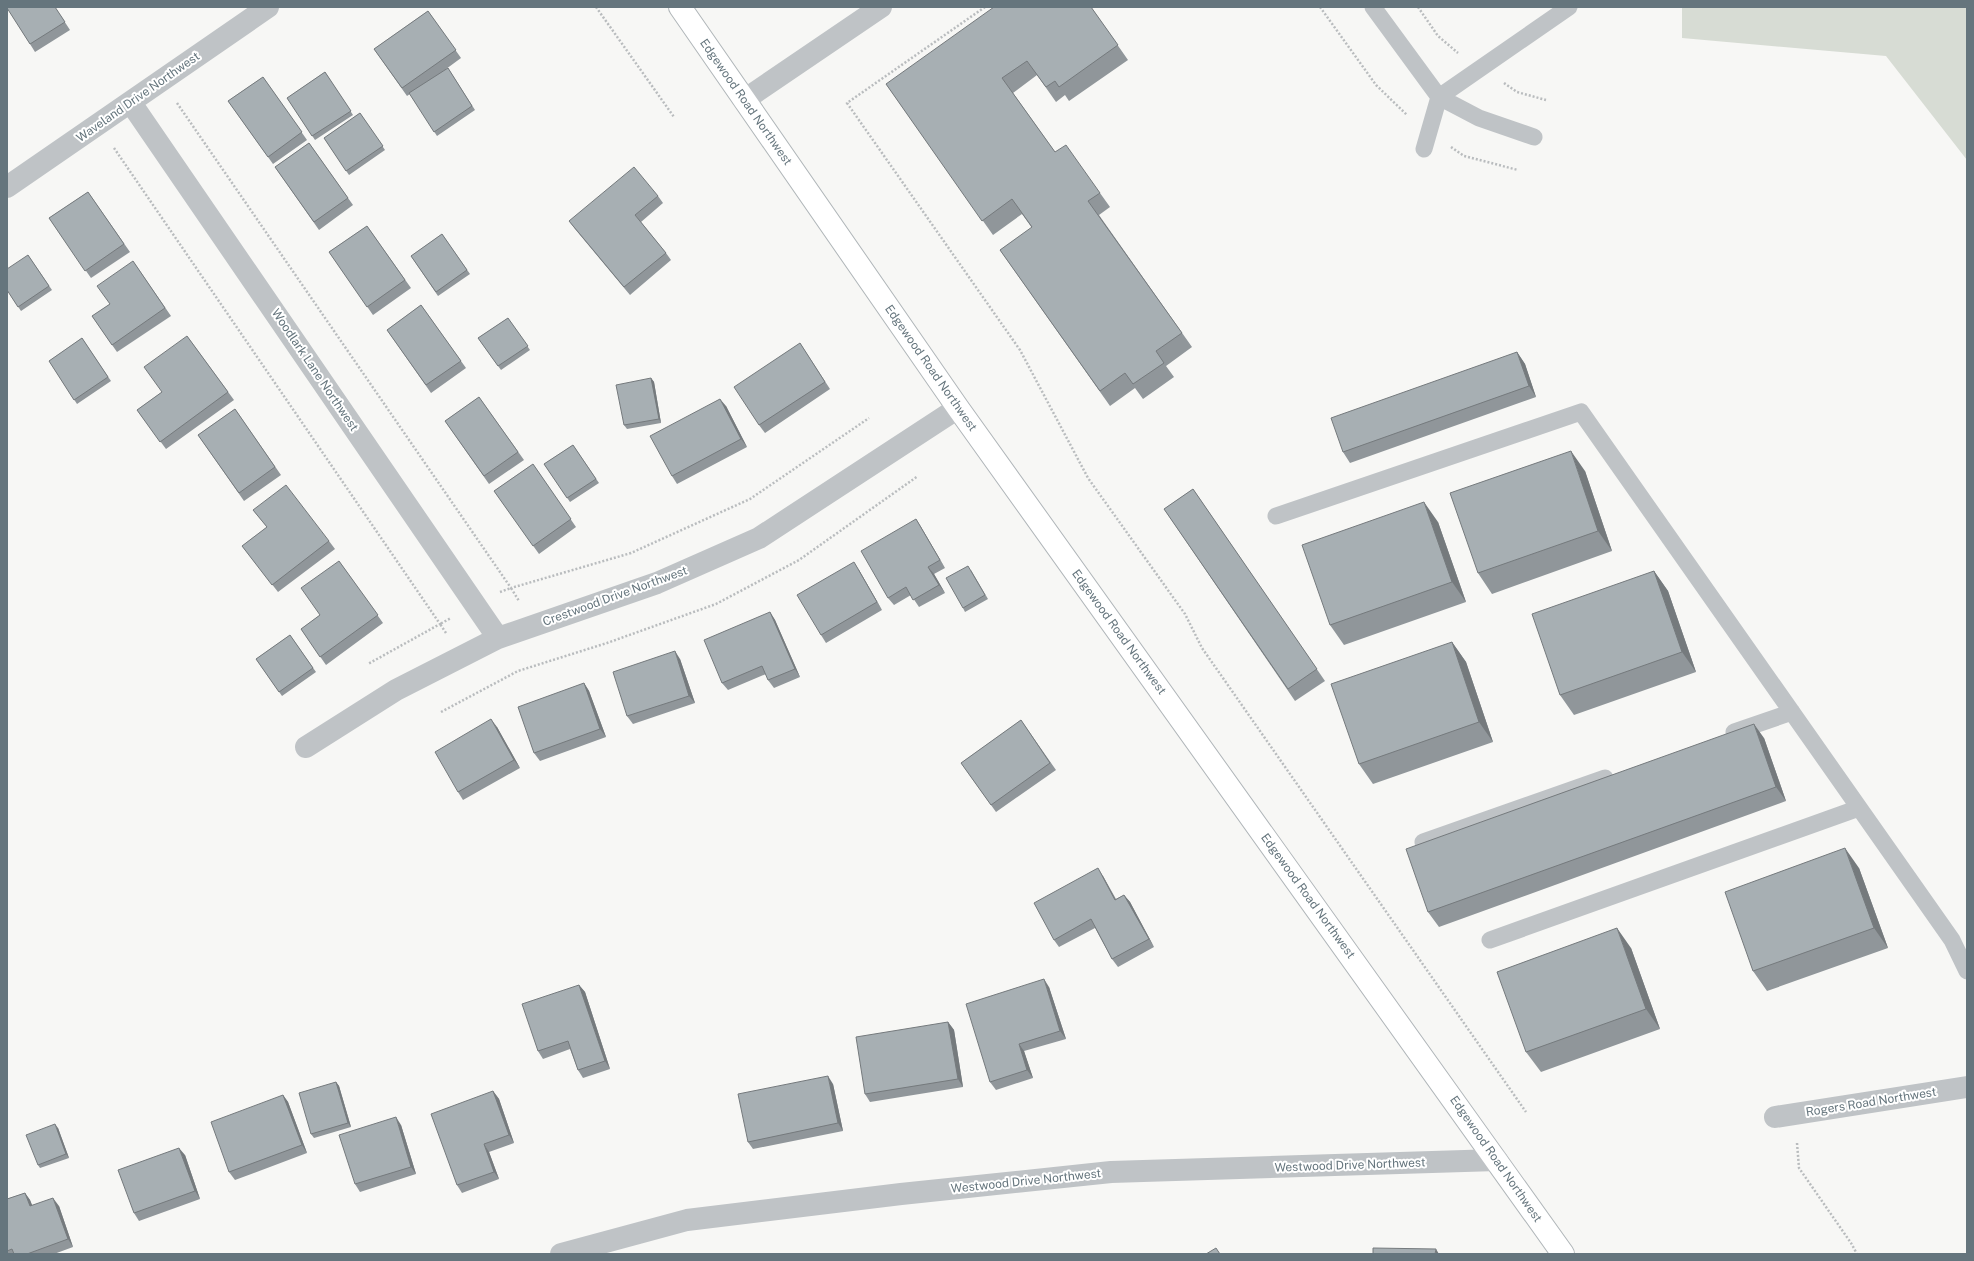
<svg xmlns="http://www.w3.org/2000/svg" width="1974" height="1261" font-family="'Public Sans',sans-serif">
<style>
.green{fill:#d7dcd4}
.lines{fill:none;stroke-linecap:round;stroke-linejoin:round}
.primary-casing{stroke:#b0b6b9;stroke-width:24}
.path{stroke:#b9bcbe;stroke-width:2.5;stroke-dasharray:2 2;stroke-linecap:butt}
.service{stroke:#bfc3c6;stroke-width:17}
.minor{stroke:#bfc3c6;stroke-width:22}
.primary{stroke:#fff;stroke-width:22}
.wall{fill:#90969a}
.shaded-wall{fill:#757a7d}
.building{fill:#a7afb3;stroke:#757a7d}
.labels{text-anchor:middle;stroke-width:4;stroke-linejoin:round;paint-order:stroke}
.street-label{font-size:12px;fill:#65757d;stroke:#fff}
</style>
<rect width="100%" height="100%" fill="#f7f7f5"/>
<!-- green -->
<path class="green" d="M1682,7H1967V160L1886,56L1682,38Z"/>
<g class="lines">
<!-- primary casing -->
<g class="primary-casing">
<path id="primary" d="M680,7L958,408L1563,1254"/>
</g>
<!-- path -->
<path class="path" d="M596,7L674,117
M985,7L847,103L1020,350L1088,478L1185,614L1202,648L1526,1112
M1320,7L1376,85L1407,115
M1418,7L1438,36L1458,53
M1504,83L1517,92L1546,100
M177,103L511,588L631,553L750,499L869,418
M1451,147L1464,156L1518,170
M114,148L440,624L368,664
M500,592L511,588L519,601
M446,633L440,624L451,618
M441,712L518,671L607,643L716,604L799,560L918,476
M1797,1143L1799,1168L1851,1243L1857,1254"/>
<!-- service -->
<path class="service" d="M1373,7L1439,97L1479,118L1534,137
M1424,149L1439,97L1569,7
M1276,516L1581,412L1952,940L1967,971
M1734,732L1792,712
M1423,842L1605,778
M1490,940L1859,808"/>
<!-- minor -->
<path class="minor" d="M744,100L881,7
M131,103L498,638
M7,187L268,7
M306,747L396,690L498,638L657,583L759,538L958,408
M1775,1117L1967,1087
M561,1254L687,1220L901,1194L1111,1172L1497,1160"/>
<!-- primary -->
<use href="#primary" class="primary"/>
</g>
<!-- wall -->
<path class="wall" d="M7,7H55L70,30L35,52Z
M1091,7L1128,60L1069,101L1065,95L1056,102L1037,75L1013,93L1055,152L1100,193L1110,207L1099,215L1192,347L1166,366L1174,377L1143,399L1135,388L1110,406L1000,250L1032,228L1022,214L993,235L886,84Z
M428,11L461,58L442,72L448,68L475,110L437,136L410,94L407,96L374,49Z
M325,72L353,115L315,140L287,98Z
M263,77L307,140L273,164L228,101Z
M360,113L385,150L349,175L324,138Z
M309,143L353,205L319,230L275,167Z
M88,192L130,252L91,278L49,218Z
M658,196L663,203L641,222L666,253L671,260L630,295L575,229L569,221Z
M367,226L411,288L373,315L329,252Z
M442,234L470,274L438,296L411,256Z
M28,255L52,290L21,311L7,290Z
M133,261L171,316L117,352L92,316L110,304Z
M421,305L466,368L431,393L387,330Z
M508,318L530,350L501,370L478,338Z
M187,336L234,400L166,449L137,410L162,392Z
M82,338L111,381L77,404L49,361Z
M800,343L830,389L765,433L759,425Z
M1517,352L1525,364L1536,397L1350,463L1343,452Z
M651,378L654,382L661,423L627,429L624,425Z
M479,397L524,460L489,484L445,421Z
M726,406L747,447L677,484L672,476Z
M235,409L281,475L244,501L198,435Z
M573,445L599,483L570,502L544,464Z
M533,464L576,527L539,554L494,491Z
M1585,471L1612,551L1492,594L1478,573Z
M1193,489L1325,681L1295,701L1164,509Z
M253,510L329,541L335,549L278,592L242,546L267,527Z
M916,519L921,527L945,568L934,574L945,593L919,607L911,595L894,605L888,598Z
M1438,522L1466,602L1344,645L1330,625Z
M339,561L383,623L326,665L301,629L320,615Z
M859,570L882,610L826,643L821,635Z
M971,570L988,599L965,612L963,608Z
M1654,571L1668,591L1696,672L1574,715L1560,695Z
M770,612L775,620L800,677L774,688L768,680L766,674L728,690L722,683Z
M290,635L316,672L282,696L256,659Z
M1452,642L1466,662L1493,742L1373,784L1359,764Z
M680,659L695,703L633,724L627,716Z
M584,683L589,691L606,737L540,761L534,753Z
M1021,720L1056,770L996,812L961,763Z
M497,727L520,768L463,800L458,792Z
M1764,738L1786,801L1439,927L1428,912Z
M1859,868L1888,948L1767,991L1753,971Z
M1103,876L1116,899L1124,895L1130,902L1154,947L1118,967L1112,959L1095,928L1059,947L1054,940Z
M1631,948L1660,1029L1541,1072L1526,1052Z
M579,985L585,992L610,1069L583,1078L578,1070L570,1049L543,1059L538,1051Z
M1049,987L1066,1039L1024,1051L1033,1078L996,1090L990,1082Z
M948,1022L954,1030L963,1087L870,1102L865,1094Z
M336,1082L339,1086L351,1127L314,1138L311,1134Z
M833,1084L843,1131L753,1149L748,1142Z
M493,1091L499,1099L514,1143L489,1152L499,1179L462,1193L457,1185Z
M283,1095L288,1102L307,1153L235,1180L229,1172Z
M401,1125L416,1174L360,1192L355,1184Z
M58,1128L69,1158L40,1168L38,1165Z
M185,1155L200,1199L139,1221L134,1213Z
M25,1193L30,1200L32,1206H59L73,1247L54,1254H7V1199Z"/>
<!-- shaded-wall -->
<path class="shaded-wall" d="M1517,352L1525,364L1536,397L1529,386Z
M651,378L654,382L661,423L659,419Z
M720,399L726,406L747,447L741,439Z
M1571,451L1585,471L1612,551L1598,531Z
M1424,502L1438,522L1466,602L1452,582Z
M916,519L921,527L945,568L940,560Z
M854,562L859,570L882,610L877,602Z
M928,567L934,574L945,593L939,585Z
M1654,571L1668,591L1696,672L1682,652Z
M770,612L775,620L800,677L795,669Z
M1452,642L1466,662L1493,742L1479,722Z
M675,651L680,659L695,703L689,696Z
M584,683L589,691L606,737L600,729Z
M491,719L497,727L520,768L514,760Z
M1754,724L1764,738L1786,801L1776,787Z
M1845,848L1859,868L1888,948L1874,928Z
M1098,868L1103,876L1120,908L1115,900Z
M1124,895L1130,902L1154,947L1149,939Z
M1617,928L1631,948L1660,1029L1646,1009Z
M1044,979L1049,987L1066,1039L1060,1031Z
M579,985L585,992L610,1069L605,1061Z
M948,1022L954,1030L963,1087L958,1079Z
M1019,1044L1024,1051L1033,1078L1027,1070Z
M828,1076L833,1084L843,1131L838,1123Z
M336,1082L339,1086L351,1127L348,1123Z
M493,1091L499,1099L514,1143L509,1135Z
M283,1095L288,1102L307,1153L302,1145Z
M396,1117L401,1125L416,1174L411,1167Z
M55,1124L58,1128L69,1158L66,1154Z
M484,1144L489,1152L499,1179L494,1172Z
M179,1148L185,1155L200,1199L195,1191Z
M25,1193L30,1200L36,1214L30,1206Z
M53,1198L59,1206L73,1247L68,1239Z
M1436,1249L1439,1254H1435Z"/>
<!-- building -->
<path class="building" d="M7,7H55L65,22L30,44L7,8Z
M994,7H1091L1118,45L1059,87L1055,81L1046,87L1027,61L1002,78L1055,152L1066,145L1100,193L1088,201L1182,333L1156,351L1164,363L1133,384L1125,373L1100,391L1000,250L1032,227L1012,199L982,221L886,84Z
M428,11L456,50L402,88L374,49Z
M448,68L472,106L434,132L409,93Z
M325,72L351,111L312,136L287,98Z
M263,77L302,132L268,157L228,101Z
M360,113L383,146L346,171L324,138Z
M309,143L348,198L314,222L275,167Z
M634,167L658,196L635,215L666,253L624,287L569,221Z
M88,192L124,244L85,271L49,218Z
M367,226L405,280L367,307L329,252Z
M442,234L467,270L436,292L411,256Z
M28,255L49,286L18,307L7,290V269Z
M133,261L165,308L112,345L92,316L110,304L97,286Z
M421,305L461,361L426,385L387,330Z
M508,318L528,346L498,366L478,338Z
M187,336L228,392L160,442L137,410L162,392L144,367Z
M82,338L108,377L74,400L49,361Z
M800,343L825,382L759,425L734,387Z
M1517,352L1529,386L1343,452L1331,418Z
M651,378L659,419L624,425L616,385Z
M479,397L518,452L484,476L445,421Z
M720,399L741,439L672,476L650,436Z
M235,409L275,467L239,493L198,435Z
M573,445L596,479L567,498L544,464Z
M1571,451L1598,531L1478,573L1450,493Z
M533,464L571,519L533,546L494,491Z
M286,485L329,541L272,585L242,546L267,527L253,510Z
M1193,489L1317,669L1288,689L1164,509Z
M1424,502L1452,582L1330,625L1302,545Z
M916,519L940,560L928,567L939,585L913,600L906,587L888,598L861,551Z
M339,561L378,615L320,657L301,629L320,615L301,588Z
M854,562L877,602L821,635L797,595Z
M968,566L985,595L963,608L946,578Z
M1654,571L1682,652L1560,695L1532,614Z
M770,612L795,669L768,680L762,666L722,683L704,640Z
M290,635L313,668L279,692L256,659Z
M1452,642L1479,722L1359,764L1331,684Z
M675,651L689,696L627,716L613,672Z
M584,683L600,729L534,753L518,707Z
M491,719L514,760L458,792L435,752Z
M1021,720L1050,763L991,805L961,763Z
M1754,724L1776,787L1428,912L1406,849Z
M1845,848L1874,928L1753,971L1725,892Z
M1098,868L1115,900L1124,895L1149,939L1112,959L1091,919L1054,940L1034,903Z
M1617,928L1646,1009L1526,1052L1497,972Z
M1044,979L1060,1031L1019,1044L1027,1070L990,1082L966,1004Z
M579,985L605,1061L578,1070L568,1041L538,1051L522,1004Z
M948,1022L958,1079L865,1094L856,1037Z
M828,1076L838,1123L748,1142L738,1094Z
M336,1082L348,1123L311,1134L299,1093Z
M493,1091L509,1135L484,1144L494,1172L457,1185L431,1114Z
M283,1095L302,1145L229,1172L211,1122Z
M396,1117L411,1167L355,1184L339,1135Z
M55,1124L66,1154L38,1165L26,1135Z
M179,1148L195,1191L134,1213L118,1170Z
M25,1193L30,1206L53,1198L68,1239L27,1254H14L12,1249L7,1251V1199Z
M1216,1248L1220,1254H1206Z
M1373,1248L1436,1249L1435,1254H1373Z"/>
<g class="labels">
<!-- street labels -->
<g class="street-label">
<text transform="translate(138 97) rotate(-35)" y="4">Waveland Drive Northwest</text>
<text transform="translate(746 102) rotate(55)" y="4">Edgewood Road Northwest</text>
<text transform="translate(931 368) rotate(55)" y="4">Edgewood Road Northwest</text>
<text transform="translate(315 370) rotate(56)" y="4">Woodlark Lane Northwest</text>
<text transform="translate(615 596) rotate(-20)" y="4">Crestwood Drive Northwest</text>
<text transform="translate(1119 632) rotate(54)" y="4">Edgewood Road Northwest</text>
<text transform="translate(1308 896) rotate(54)" y="4">Edgewood Road Northwest</text>
<text transform="translate(1871 1102) rotate(-9)" y="4">Rogers Road Northwest</text>
<text transform="translate(1496 1159) rotate(55)" y="4">Edgewood Road Northwest</text>
<text transform="translate(1350 1165) rotate(-2)" y="4">Westwood Drive Northwest</text>
<text transform="translate(1026 1181) rotate(-6)" y="4">Westwood Drive Northwest</text>
</g>
</g>
<!-- border -->
<rect width="1974" height="1261" fill="none" stroke="#65757d" stroke-width="16"/>
</svg>
